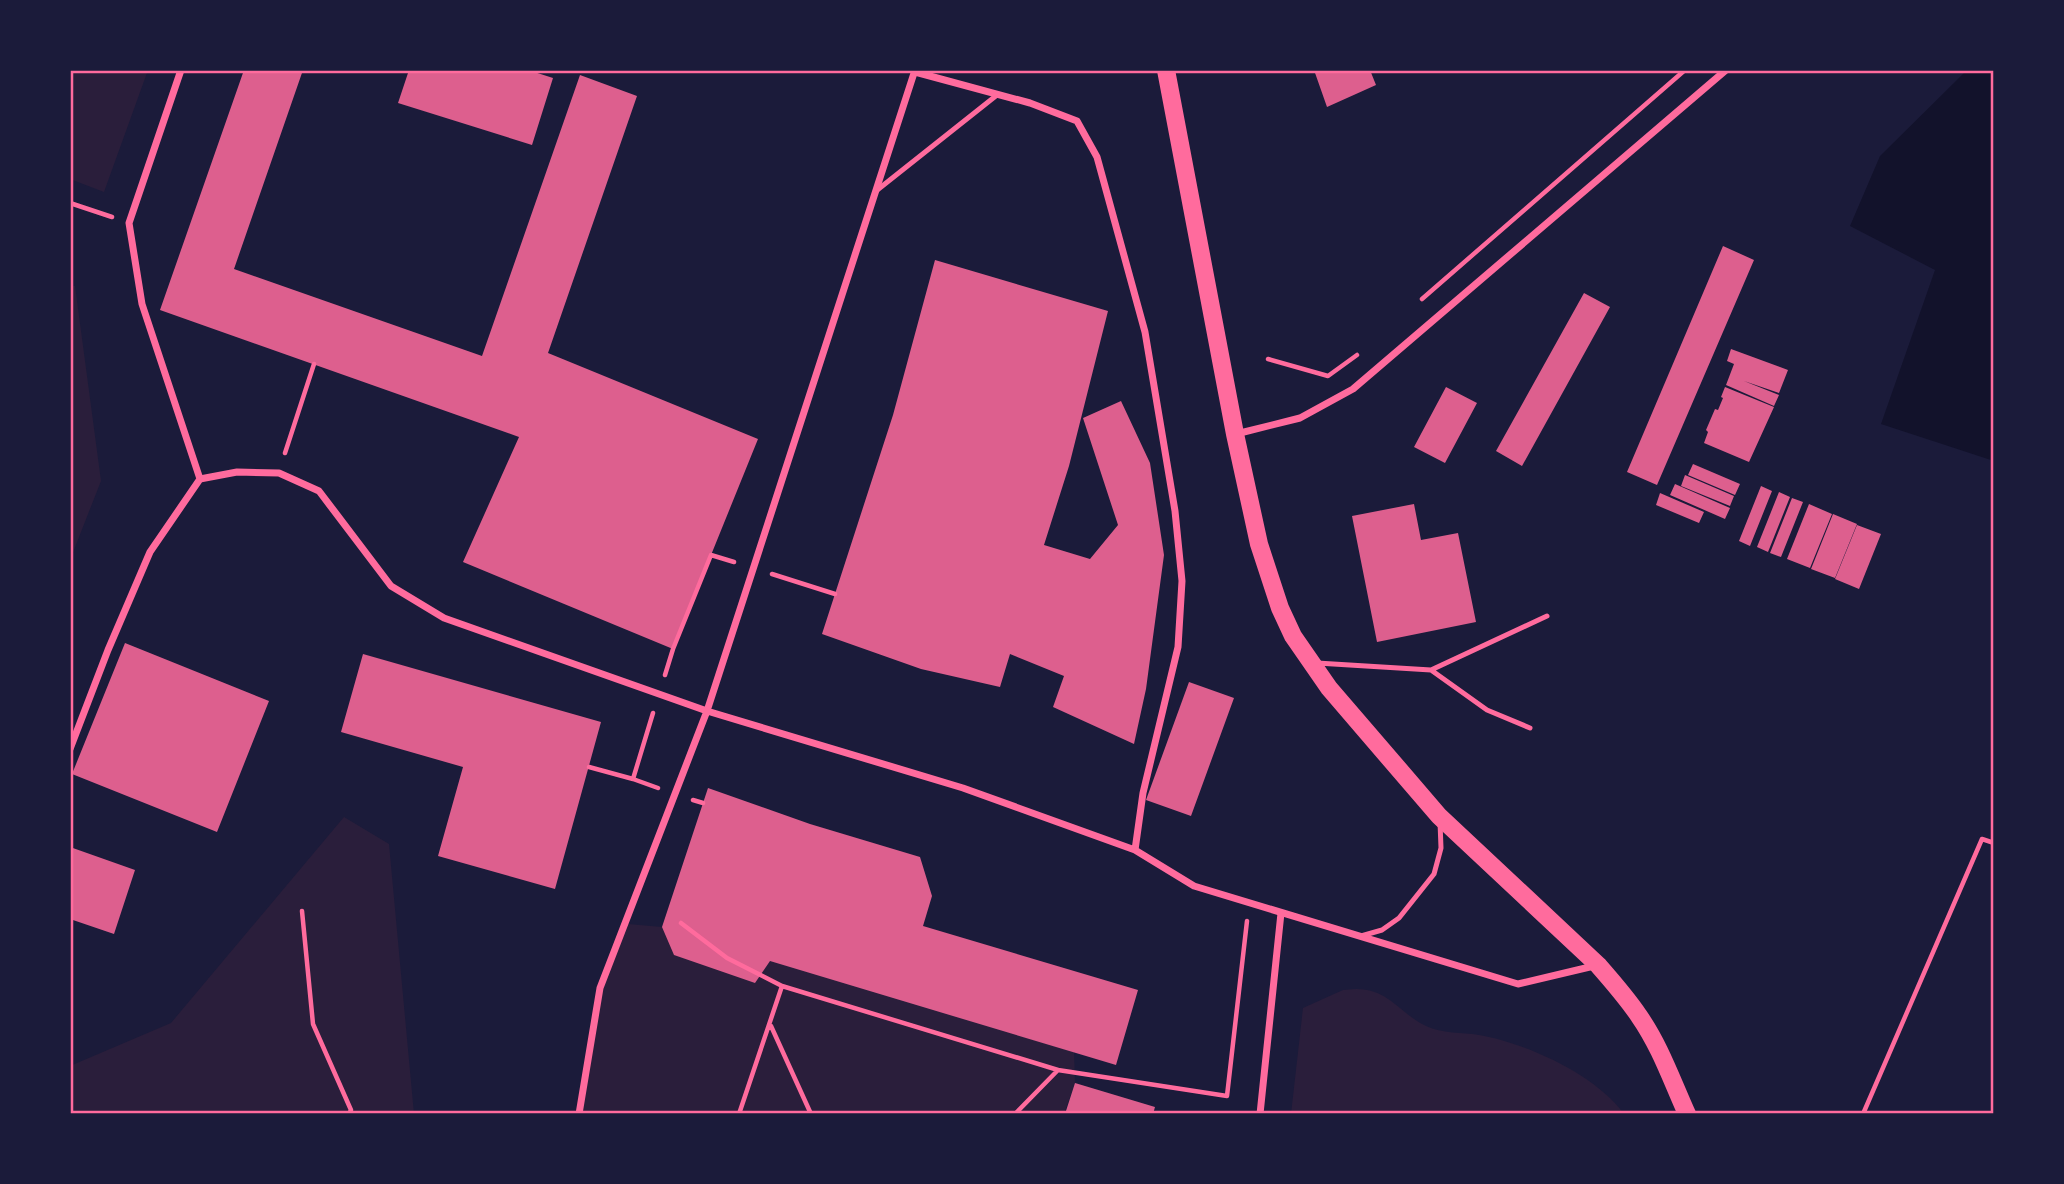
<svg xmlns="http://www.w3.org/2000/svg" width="2064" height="1184" font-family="Inter,sans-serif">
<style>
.green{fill:#2a1e3b}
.water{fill:#12122b}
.building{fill:#dd5f8e}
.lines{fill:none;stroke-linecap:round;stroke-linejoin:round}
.path{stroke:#ff6b9d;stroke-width:4.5}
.service{stroke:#ff6b9d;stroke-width:5}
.minor{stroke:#ff6b9d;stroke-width:7}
.primary{stroke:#ff6b9d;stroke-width:18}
.neatline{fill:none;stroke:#ff6b9d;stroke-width:2.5}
</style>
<rect width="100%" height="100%" fill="#1b1b3a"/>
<!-- green -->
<path class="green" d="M70,70H148L104,192L70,179Z
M70,286H75L101,481L70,560Z
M344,817L389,844L414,1114H70V1066L171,1023Z
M628,924L662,927L1074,1052L1075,1083L1064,1114H579L600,997Z
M1356,989C1389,989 1399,1013 1426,1026C1442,1034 1462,1032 1479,1035C1526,1043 1596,1075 1624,1114H1291L1303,1008L1343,990Z"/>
<!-- water -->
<path class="water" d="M1967,70H1994V461L1881,424L1935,270L1850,226L1880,156Z"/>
<!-- building -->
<path class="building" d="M244,70H303L234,269L482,356L580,75L637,96L548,353L758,439L673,649L463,562L519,437L160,310Z
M409,70H528L553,78L532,145L398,103Z
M1314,70H1370L1376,85L1327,107Z
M1723,246L1754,260L1657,485L1627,472Z
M935,260L1108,311L1069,466L1044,545L1090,559L1118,525L1083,418L1121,401L1150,463L1164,555L1146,689L1134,744L1053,707L1064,676L1010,654L1000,687L921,669L822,634L893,415Z
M1584,293L1610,307L1522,466L1496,451Z
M1731,349L1788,370L1779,393L1744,381L1779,395L1774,406L1726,385L1734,364L1727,361Z
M1446,387L1477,403L1445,463L1414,447Z
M1725,387L1774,407L1749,462L1704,443L1708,432L1706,430L1715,409L1718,410L1723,398L1721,397Z
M1693,464L1740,484L1735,495L1688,475Z
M1685,475L1734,496L1730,506L1681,486Z
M1675,484L1730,508L1725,519L1670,495Z
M1761,486L1772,491L1750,546L1739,541Z
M1779,492L1790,497L1768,552L1757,547Z
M1660,493L1704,512L1699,523L1656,505Z
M1792,498L1803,502L1781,557L1770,553Z
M1414,504L1421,540L1458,533L1476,622L1377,642L1352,516Z
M1809,504L1832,514L1810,568L1787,559Z
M1833,514L1857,524L1835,578L1811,569Z
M1857,525L1881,534L1859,589L1835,579Z
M125,643L269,701L217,832L72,774Z
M363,654L601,722L555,889L438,856L463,767L341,732Z
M1189,682L1234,698L1191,816L1146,800Z
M708,788L810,824L920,857L932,896L923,926L1138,990L1116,1065L770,961L755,983L674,955L662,927Z
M70,847L135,870L114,934L70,919Z
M1075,1083L1155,1107L1153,1114H1065Z"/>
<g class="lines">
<!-- path -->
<path class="path" d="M70,203L112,217
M1422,299L1685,70
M1268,359L1328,376L1357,355
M285,453L314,364
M772,574L835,594
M665,675L673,649L711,555L734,562
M653,713L633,779L658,788
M589,767L633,779
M693,800L703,803
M302,911L313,1024L351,1110L349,1114
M681,923L727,958L782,986L1058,1070
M771,1026L811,1114
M739,1114L782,986
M1015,1114L1058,1070L1227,1096L1247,921
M1863,1114L1982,839L1994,843"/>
<!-- service -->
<path class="service" d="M876,191L997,95
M1317,663L1431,670
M1530,728L1487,710L1431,670L1547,616
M1361,936L1382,930L1399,918L1434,874L1441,848L1440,822"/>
<!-- minor -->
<path class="minor" d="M1236,434L1300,418L1353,389L1726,70
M200,479L237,472L279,473L319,491L391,586L444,618L707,711L963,788L1135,850L1143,793L1178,647L1182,581L1175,511L1145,332L1097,157L1077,121L1030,103L915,72
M70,749L108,650L150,552L200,479L142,304L129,223L181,70
M1135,850L1194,886L1518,984L1594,966
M579,1114L600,988L707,711L915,70
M1260,1114L1281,913"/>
<!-- primary -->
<path class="primary" d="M1166,70L1235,434L1259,544L1280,608L1293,636L1329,688L1439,816L1598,965C1612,981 1627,998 1639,1016C1660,1046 1672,1081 1687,1114"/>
</g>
<!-- border -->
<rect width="2064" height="1184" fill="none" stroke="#1b1b3a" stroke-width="144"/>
<rect x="72" y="72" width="1920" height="1040" class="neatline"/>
</svg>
